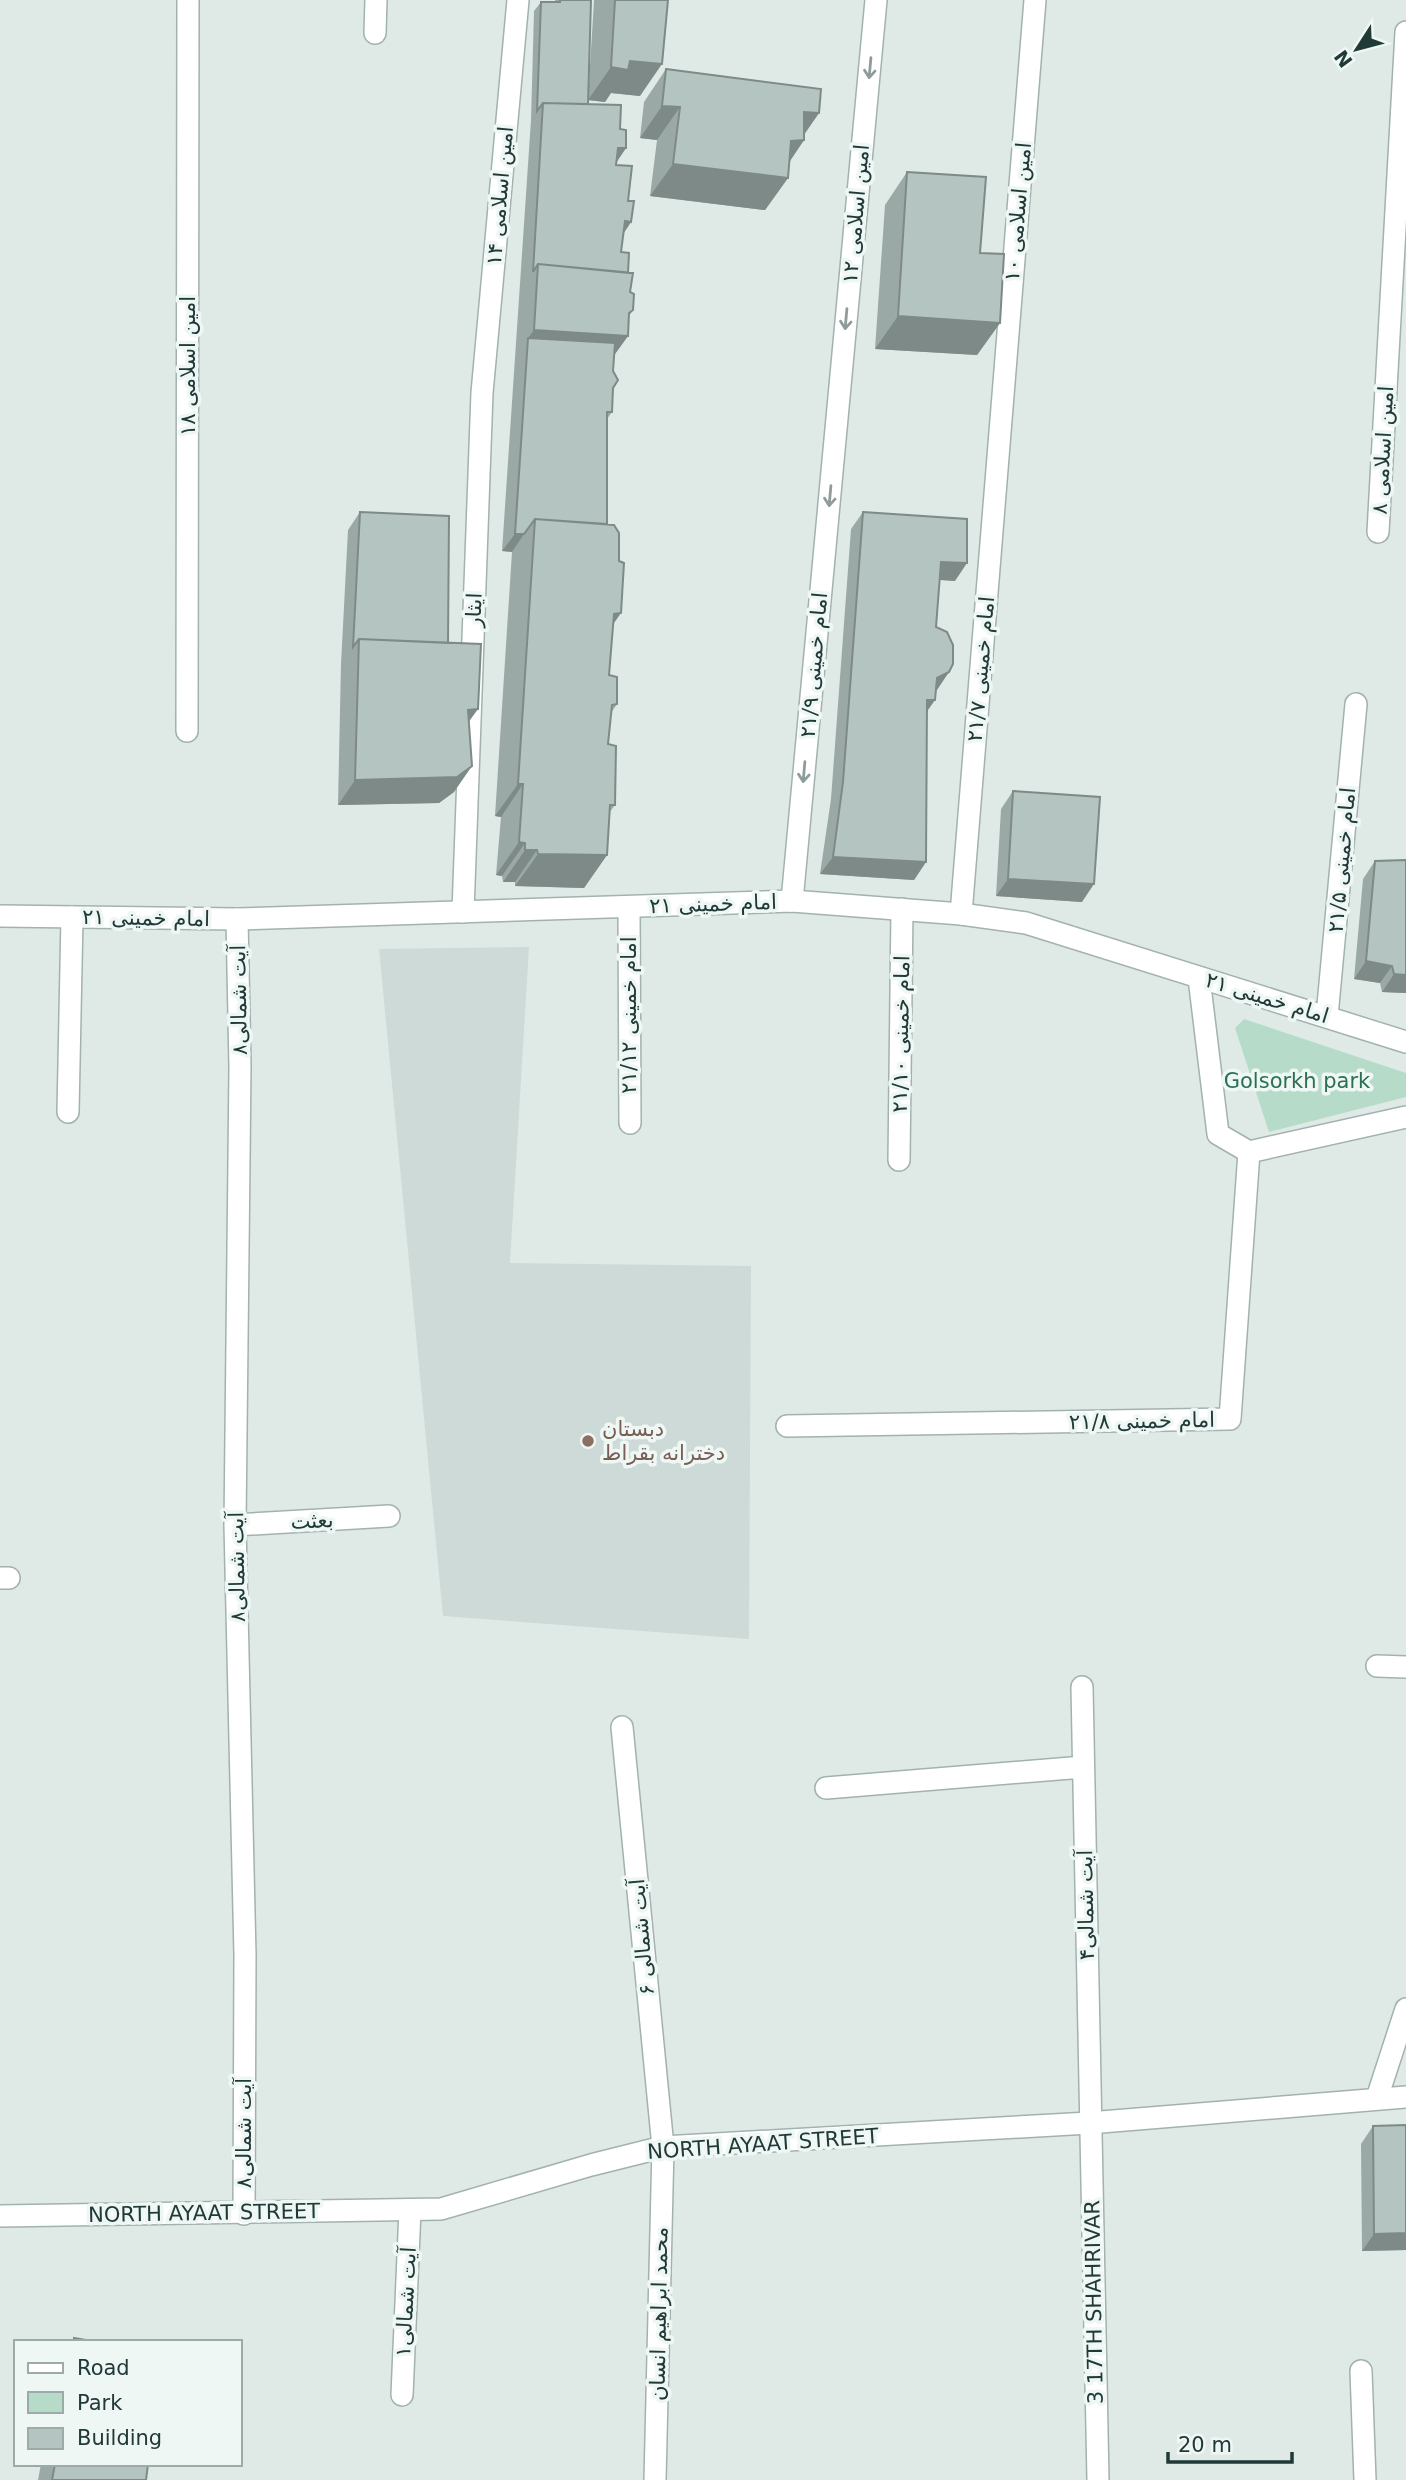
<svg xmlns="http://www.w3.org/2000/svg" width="1406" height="2480" font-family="'DejaVu Sans','Noto Sans Arabic',sans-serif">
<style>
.built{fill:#cddad7}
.green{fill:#b7dbc9}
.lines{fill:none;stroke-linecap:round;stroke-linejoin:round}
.minor-casing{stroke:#a2b2af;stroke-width:24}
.tertiary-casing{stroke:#a2b2af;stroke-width:24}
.minor{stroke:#fff;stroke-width:21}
.tertiary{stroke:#fff;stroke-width:21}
.wall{fill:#9ba9a6}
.shaded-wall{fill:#7e8a87}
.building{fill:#b4c5c1;stroke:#7e8a87;stroke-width:2}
.oneway{stroke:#909c9c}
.education-dot{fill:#8d6e63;stroke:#eff7f5;stroke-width:2.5}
.labels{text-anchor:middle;stroke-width:7;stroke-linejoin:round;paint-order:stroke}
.street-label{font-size:21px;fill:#203a38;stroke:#eff7f5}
.park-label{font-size:21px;fill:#2b7055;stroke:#eff7f5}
.education-label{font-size:21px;fill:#785e54;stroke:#eff7f5;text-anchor:start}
</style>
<rect width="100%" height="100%" fill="#dfeae7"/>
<!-- built -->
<path class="built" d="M529,947L510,1263L751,1266L749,1639L443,1616L379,949Z"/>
<!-- green -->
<path class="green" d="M1244,1019L1406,1073V1097L1269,1132L1235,1028Z"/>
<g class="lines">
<!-- minor casing -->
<g class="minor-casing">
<path id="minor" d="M375,33L376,0
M1378,532L1406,32
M187,731L188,0
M792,901L876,0
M629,907L630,1123
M463,912L482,393L518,0
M961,914L1035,0
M237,919L240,1067L235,1525L245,1955L244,2214
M1199,978L1218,1134L1249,1152L1406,1117
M1327,1016L1356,704
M68,1112L72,917
M899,1160L902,909
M787,1426L1230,1419L1249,1152
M235,1525L389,1516
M0,1578H9
M1377,1666L1406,1667
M1082,1687L1098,2480
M622,1727L663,2147L655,2480
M826,1788L1083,1767
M1377,2098L1406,2009
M1361,2371L1365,2480
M402,2395L410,2210"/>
</g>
<!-- tertiary casing -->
<g class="tertiary-casing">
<path id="tertiary" d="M0,916L237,919L792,901L961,914L1026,923L1406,1042
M0,2216L441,2209L591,2165L663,2147L1089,2123L1406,2097"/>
</g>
<!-- minor -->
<use href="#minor" class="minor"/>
<!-- tertiary -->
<use href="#tertiary" class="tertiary"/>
</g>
<!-- wall -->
<path class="wall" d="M555,0H591L588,104L620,129L626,148L617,161L616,165L628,201L631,222L623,234L621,252L628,273L630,292L628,336L614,355L612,412L607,419V524L613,625L609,675L617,704L611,713L608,744L615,805L609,813L607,855L584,888L515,886V882H503L502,876L496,875L501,817L495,816L512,552L502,551L531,120L534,11L541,2H555Z
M594,0H668L640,96L611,93L605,102L588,100Z
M666,69L819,113L804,135V140L789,162L788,178L765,210L650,196L657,140L640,138L644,102Z
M907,172L980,253L1000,323L977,355L875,349L885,205Z
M360,512L448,643L469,722L454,792L439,803L338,805L341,664L348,530Z
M863,512L955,581L940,580L936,627L949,672L936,690L935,700L926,712V862L914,880L820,874L831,799L851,529Z
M1013,791L1082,902L996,896L1001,809Z
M1406,860V993L1382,992L1380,983L1354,979L1363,879L1375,861Z
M1406,2125V2250L1362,2251L1361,2144L1373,2126Z
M41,2464H148L146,2480H38Z"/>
<!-- shaded-wall -->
<path class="shaded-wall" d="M630,61L662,64L640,96L611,93L605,102L588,100L611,67Z
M662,106L680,107L657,140L640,138Z
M804,112L819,113L800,140H804L782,173H768Z
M618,148H626L614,166Z
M673,164L788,178L765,210L650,196Z
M625,221L631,222L619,240Z
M633,310L615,335L628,336L610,361L528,338L534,330L629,313Z
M898,316L1000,323L977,355L875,349Z
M515,534H524L512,552L502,551Z
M941,562L967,563L955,581L929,579Z
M621,613L598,646L614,614Z
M949,672L937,690L924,695L937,678Z
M927,700H935L923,717Z
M478,709L460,734L468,710Z
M472,766L454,792L439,803L338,805L355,780Z
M518,784H523L501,817L495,816Z
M519,842L525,843L502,876L496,875Z
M525,850H537L515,882H503Z
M538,854L607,855L584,888L515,886Z
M833,857L926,862L914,880L820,874Z
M1008,879L1094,884L1082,902L996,896Z
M1366,961L1392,966L1380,983L1354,979Z
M1394,974L1406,975V993L1382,992Z
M1406,2233V2250L1362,2251L1374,2234Z"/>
<!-- building -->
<path class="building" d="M560,0H591L588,104L543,103L537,111L541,2H560Z
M615,0H668L662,64L630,61L628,70L611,67Z
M666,69L821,89L819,113L804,112V140L791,141L788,178L673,164L680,107L662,106Z
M543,103L621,105L620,129L626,130V148H618L616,165L632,166L628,201H634L631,222L625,221L621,252L629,253L628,273L538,264L533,272Z
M907,172L986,177L980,253L1004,254L1000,323L898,316Z
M538,264L633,273L630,292L634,294L633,310L629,313L628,336L534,330Z
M528,338L615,343L613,371L618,380L613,388L612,412H607V524L535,519L524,534H515Z
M360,512L449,516L448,643L359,639L353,647Z
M863,512L967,519V563L941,562L936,627L947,632L953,645V664L949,672L937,678L935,700H927L926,862L833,857L843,782Z
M535,519L614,525L619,533V561L624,563L621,613L614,614L609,675L617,677V704L612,705L608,744L616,746L615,805H610L607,855L538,854L537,850H525V843L519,842L523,784H518Z
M359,639L481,644L478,709L468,710L472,766L457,777L355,780Z
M1013,791L1100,797L1094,884L1008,879Z
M1406,860V975L1394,974L1392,966L1366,961L1375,861Z
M1406,2125V2233L1374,2234L1373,2126Z
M74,2338L98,2342H74Z
M55,2464H148L146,2480H52Z"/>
<!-- one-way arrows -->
<defs><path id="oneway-shaft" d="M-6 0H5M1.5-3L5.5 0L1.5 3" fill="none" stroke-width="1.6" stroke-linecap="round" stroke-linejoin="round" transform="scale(1.75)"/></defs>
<g class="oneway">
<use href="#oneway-shaft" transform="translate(870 68) rotate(95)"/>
<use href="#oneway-shaft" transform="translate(846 319) rotate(95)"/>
<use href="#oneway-shaft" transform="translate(830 496) rotate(95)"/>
<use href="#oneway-shaft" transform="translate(804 772) rotate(95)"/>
</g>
<!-- markers -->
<circle class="education-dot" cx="588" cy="1441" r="7"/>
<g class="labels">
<!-- street labels -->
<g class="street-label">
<text transform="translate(500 196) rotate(-85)" y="7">امین اسلامی ۱۴</text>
<text transform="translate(1018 212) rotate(-85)" y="7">امین اسلامی ۱۰</text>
<text transform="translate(856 214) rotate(-85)" y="7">امین اسلامی ۱۲</text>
<text transform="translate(188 366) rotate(-90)" y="7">امین اسلامی ۱۸</text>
<text transform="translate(1383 450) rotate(-87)" y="7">امین اسلامی ۸</text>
<text transform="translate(474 610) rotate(-88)" y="7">ایثار</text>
<text transform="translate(814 665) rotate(-85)" y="7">امام خمینی ۲۱/۹</text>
<text transform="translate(981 669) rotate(-85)" y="7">امام خمینی ۲۱/۷</text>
<text transform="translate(1342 860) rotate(-85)" y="7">امام خمینی ۲۱/۵</text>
<text transform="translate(713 904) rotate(-2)" y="7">امام خمینی ۲۱</text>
<text transform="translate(146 918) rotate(1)" y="7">امام خمینی ۲۱</text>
<text transform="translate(1267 998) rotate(17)" y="7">امام خمینی ۲۱</text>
<text transform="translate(239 1000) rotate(-91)" y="7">آیت شمالی۸</text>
<text transform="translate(629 1015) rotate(-90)" y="7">امام خمینی ۲۱/۱۲</text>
<text transform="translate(901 1034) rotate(-89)" y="7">امام خمینی ۲۱/۱۰</text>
<text transform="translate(1142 1421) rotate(-1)" y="7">امام خمینی ۲۱/۸</text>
<text transform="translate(312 1521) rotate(-3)" y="7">بعثت</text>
<text transform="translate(237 1567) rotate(-91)" y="7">آیت شمالی۸</text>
<text transform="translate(1086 1905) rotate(-91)" y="7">آیت شمالی۴</text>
<text transform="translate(642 1937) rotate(-95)" y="7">آیت شمالی ۶</text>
<text transform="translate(244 2133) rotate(-90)" y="7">آیت شمالی۸</text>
<text transform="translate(763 2144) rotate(-4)" y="7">NORTH AYAAT STREET</text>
<text transform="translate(204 2213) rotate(-1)" y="7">NORTH AYAAT STREET</text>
<text transform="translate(406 2302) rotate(-87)" y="7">آیت شمالی۱</text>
<text transform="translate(1094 2302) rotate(-91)" y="7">3 17TH SHAHRIVAR</text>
<text transform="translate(659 2314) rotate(-89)" y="7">محمد ابراهیم انسان</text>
</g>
<!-- park labels -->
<g class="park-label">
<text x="1297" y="1088">Golsorkh park</text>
</g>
<!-- education labels -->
<g class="education-label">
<text x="602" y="1436">دبستان<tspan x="602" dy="24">دخترانه بقراط</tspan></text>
</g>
</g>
<!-- legend -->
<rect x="14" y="2340" width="228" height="126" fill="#eff7f5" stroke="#9caba9" stroke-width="2"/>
<rect x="28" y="2363" width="35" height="10" fill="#ffffff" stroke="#9caba9" stroke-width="2"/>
<text x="77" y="2375" font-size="21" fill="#203a38">Road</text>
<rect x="28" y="2392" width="35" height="21" fill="#b7dbc9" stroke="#9caba9" stroke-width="2"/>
<text x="77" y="2410" font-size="21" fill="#203a38">Park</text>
<rect x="28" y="2428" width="35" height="21" fill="#b4c5c1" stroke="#9caba9" stroke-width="2"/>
<text x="77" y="2445" font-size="21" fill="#203a38">Building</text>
<!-- north arrow -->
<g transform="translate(1357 49) rotate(234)" stroke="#eff7f5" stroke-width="5" paint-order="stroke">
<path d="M0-5L12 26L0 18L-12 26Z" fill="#203a38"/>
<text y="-10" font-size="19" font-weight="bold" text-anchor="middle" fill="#203a38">N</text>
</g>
<!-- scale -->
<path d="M1168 2452v10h124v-10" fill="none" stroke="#203a38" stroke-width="3.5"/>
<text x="1178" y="2452" font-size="21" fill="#203a38" stroke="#eff7f5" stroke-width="5" paint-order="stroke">20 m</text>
</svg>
